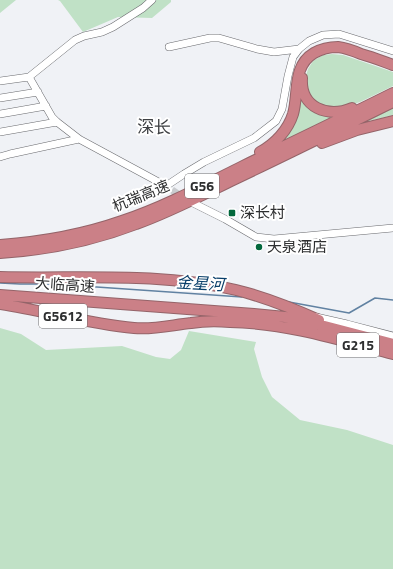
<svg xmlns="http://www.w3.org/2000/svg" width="393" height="569" font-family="'Titillium Web','Noto Sans SC',sans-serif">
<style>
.green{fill:#c0e1c6}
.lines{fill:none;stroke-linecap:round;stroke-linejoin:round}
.stream{stroke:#6182a2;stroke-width:1.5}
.minor-tunnel{stroke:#c9cbce;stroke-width:7;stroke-dasharray:7 3.5;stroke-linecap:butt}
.minor-casing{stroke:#696a6e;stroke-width:8}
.highway-casing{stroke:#946469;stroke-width:12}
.minor{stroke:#fff;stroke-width:7}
.highway{stroke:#cb8087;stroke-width:10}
.poi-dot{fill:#02673c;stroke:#fff;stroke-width:1.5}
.labels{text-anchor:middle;stroke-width:4;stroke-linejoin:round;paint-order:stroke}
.shield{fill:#fff;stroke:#6d6d6e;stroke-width:1}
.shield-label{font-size:14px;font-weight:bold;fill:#2e2f30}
.street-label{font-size:15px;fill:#2e2f30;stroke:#fff}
.poi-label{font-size:15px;fill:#2e2f30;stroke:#fff;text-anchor:start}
.water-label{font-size:16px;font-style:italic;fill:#083e69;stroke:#fff}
.quarter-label{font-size:17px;fill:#3e4043;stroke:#fff}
</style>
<rect width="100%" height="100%" fill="#f0f2f6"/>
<!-- green -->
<path class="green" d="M0,0H16L0,13Z
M58,0H171V2L152,18L118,17L83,32L60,1Z
M332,54L343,55L393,72V86L360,102L338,109L321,106L309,96L305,79L308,69L313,61L323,55Z
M300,92L338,115L279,143Z
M393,106V115L357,124Z
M0,328L21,334L46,350L122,346L156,357L170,359L181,350L189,331L256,342L254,349L262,377L272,397L300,420L347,430L393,445V569H0Z"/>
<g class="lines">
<!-- stream -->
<path class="stream" d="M0,283L20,284H53L242,297
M289,302L349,313L375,298L393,300"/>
<!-- minor-tunnel -->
<path class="minor-tunnel" d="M172,190L184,198"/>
<!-- minor casing -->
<g class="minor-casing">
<path id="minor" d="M169,47L210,38H219L257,49L274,52L299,49
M29,77L52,117L57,122L79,139L166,186L184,174L204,162L254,138L276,121L282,109L288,76L293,57L299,49L309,41L323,35L339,34L393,51
M0,81L29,77L75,40L84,36L102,32L113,27L143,8L152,0
M0,98L38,92
M0,114L46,106
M0,132L57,122
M0,157L10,154L79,139
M193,203L225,219L256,237L274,239L393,228
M316,317L347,324L393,336"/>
</g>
<!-- highway casing -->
<g class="highway-casing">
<path id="highway" d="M302,78C300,108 328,118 352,108
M322,143L357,130L393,121
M260,152C275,144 288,130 293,114C299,93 292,66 314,53C321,49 330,47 338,47C346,48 354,51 361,54C372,57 382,61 393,65
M0,245C42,242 82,235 122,221C164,207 203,186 243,166C293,142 343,118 393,93
M0,253C47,250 92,241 136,224C170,212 202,195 235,179C288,154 340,128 393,102
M0,277C79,279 159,272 236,290C265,297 292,308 319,320
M0,295L254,314L285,317L317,324L393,344
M0,304C45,311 89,324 134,328C153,330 172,325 191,323C204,321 217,321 230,322C286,323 340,340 393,354"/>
</g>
<!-- minor -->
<use href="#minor" class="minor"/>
<!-- highway -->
<use href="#highway" class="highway"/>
</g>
<!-- markers -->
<g class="poi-dot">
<rect x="228" y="209" width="8" height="8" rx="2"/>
<circle cx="259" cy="247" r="4"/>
</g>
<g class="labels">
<!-- shield labels -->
<g class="shield">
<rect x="185" y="174" width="34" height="24" rx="3"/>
<rect x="39" y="304" width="48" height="24" rx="3"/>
<rect x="337" y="333" width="42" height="24" rx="3"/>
</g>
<g class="shield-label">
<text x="202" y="191">G56</text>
<text x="63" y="321">G5612</text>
<text x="358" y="350">G215</text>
</g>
<!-- street labels -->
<g class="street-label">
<text transform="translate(141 196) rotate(-22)" y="5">杭瑞高速</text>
<text transform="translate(65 285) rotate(4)" y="5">大临高速</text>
</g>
<!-- poi labels -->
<g class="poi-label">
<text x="240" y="218">深长村</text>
<text x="267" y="252">天泉酒店</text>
</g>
<!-- water labels -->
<g class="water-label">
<text transform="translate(200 283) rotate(3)" y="6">金星河</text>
</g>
<!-- quarter labels -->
<g class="quarter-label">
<text x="154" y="133">深长</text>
</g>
</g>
</svg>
